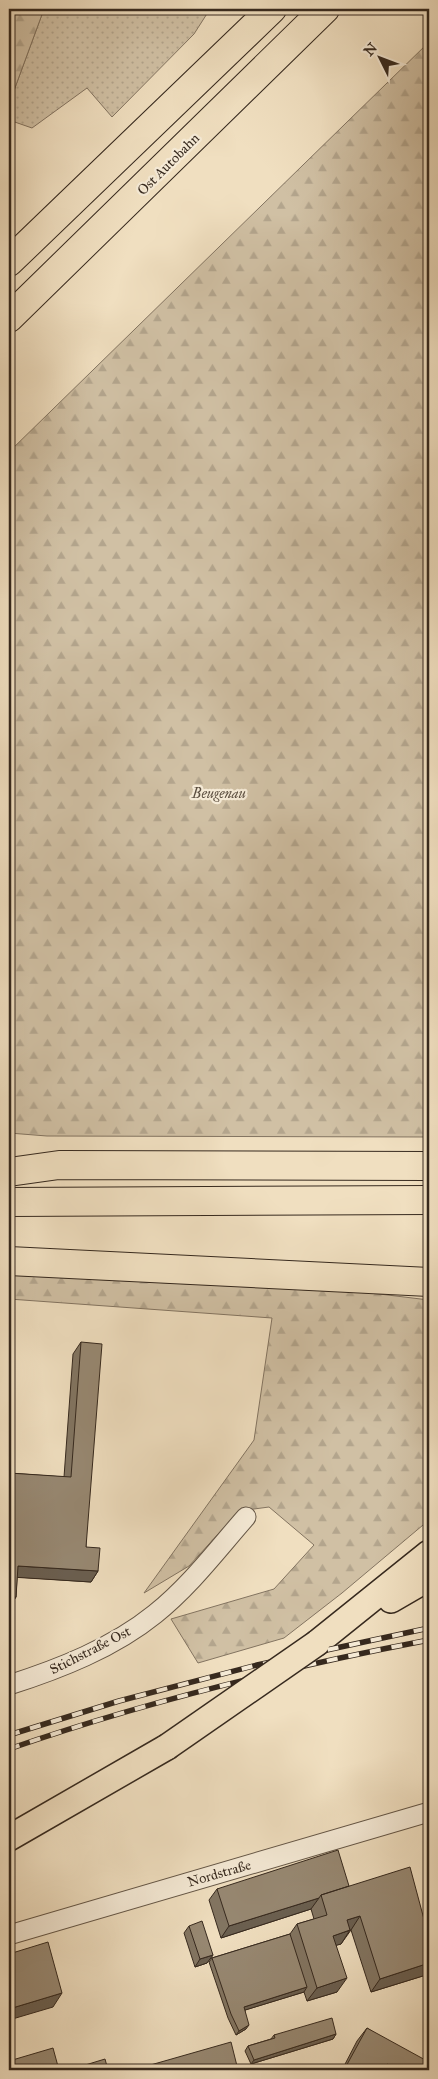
<svg xmlns="http://www.w3.org/2000/svg" width="438" height="2079" font-family="'IM FELL Great Primer',serif">
<style>
.green{fill:url(#green-dots);stroke:#837461}
.forest{fill:url(#forest-firs);stroke:#837461}
.lines{fill:none;stroke-linecap:round;stroke-linejoin:round}
.minor-casing{stroke:#645646;stroke-width:21}
.major-casing{stroke:#36291e;stroke-width:28}
.highway-casing{stroke:#36291e;stroke-width:30}
.minor{stroke:#f5ead6;stroke-width:19}
.major{stroke:#f0dfc0;stroke-width:25}
.highway{stroke:#f0dfc0;stroke-width:28}
.rail-casing{stroke:#36291e;stroke-width:5.5}
.rail{stroke:#f5ead6;stroke-width:4;stroke-dasharray:11;stroke-linecap:butt}
.major-bridge-casing{stroke:#36291e;stroke-width:28;stroke-linecap:butt}
.major-bridge{stroke:#f0dfc0;stroke-width:25}
.wall{fill:#827562;stroke:#36291e}
.shaded-wall{fill:#6a5f50;stroke:#36291e}
.building{fill:#978872;stroke:#36291e}
.labels{text-anchor:middle;stroke-width:4.5;stroke-linejoin:round;paint-order:stroke}
.street-label{font-size:14px;fill:#36291e;stroke:#f5ead6}
.park-label{font-size:14px;font-style:italic;fill:#5c4f40;stroke:#f5ead6}
</style>
<defs>
<pattern id="green-dots" width="8" height="8" patternUnits="userSpaceOnUse" patternTransform="scale(1.25)"><rect width="8" height="8" fill="#d0c0a4"/><path d="M2 2h.1M6 6h.1" fill="none" stroke="#b3a58d" stroke-width="1.8" stroke-linecap="round"/></pattern>
<pattern id="forest-firs" width="22" height="20" patternUnits="userSpaceOnUse" patternTransform="scale(1.25)"><rect width="22" height="20" fill="#d0c0a4"/><path d="M5 1l3.5 6h-7zM16 11l3.5 6h-7z" fill="#b3a58d"/></pattern>
</defs>
<rect width="100%" height="100%" fill="#f0dfc0"/>
<filter id="stains"><feTurbulence type="fractalNoise" baseFrequency=".004" numOctaves="4"/><feColorMatrix values="0 0 0 0 .2 0 0 0 0 .09 0 0 0 0 .02 0 0 0 .5 -.17"/></filter>
<radialGradient id="worn" r=".72"><stop offset=".6" stop-color="#630" stop-opacity="0"/><stop offset="1" stop-color="#630" stop-opacity=".3"/></radialGradient>
<!-- green -->
<path class="green" d="M44,9H210L194,34L112,117L87,88L32,128L9,120V104Z"/>
<!-- forest -->
<path class="forest" d="M9,9H44L9,104Z
M429,42V1137L47,1136L9,1133V452Z
M9,1275L371,1293L429,1300V1520L342,1593L284,1638L198,1663L171,1619L274,1589L314,1545L269,1507L239,1511L189,1566L144,1593L254,1440L272,1318L9,1299Z"/>
<g class="lines">
<!-- minor casing -->
<g class="minor-casing">
<path id="minor" d="M9,1685C59,1669 113,1648 155,1614C190,1586 217,1550 246,1517
M9,1935L429,1812"/>
</g>
<!-- major casing -->
<g class="major-casing">
<path id="major" d="M391,1600L429,1578
M317,1643L429,1553
M9,1838L167,1747"/>
</g>
<!-- highway casing -->
<g class="highway-casing">
<path id="highway" d="M9,262L272,9
M9,318L325,9
M9,1172L59,1165L429,1166
M9,1202L429,1200
M9,1261L429,1282"/>
</g>
<!-- minor -->
<use href="#minor" class="minor"/>
<!-- major -->
<use href="#major" class="major"/>
<!-- highway -->
<use href="#highway" class="highway"/>
<!-- rail casing -->
<g class="rail-casing">
<path id="rail" d="M9,1735L119,1701L257,1665L429,1628
M9,1749C145,1702 287,1667 429,1640"/>
</g>
<!-- rail -->
<use href="#rail" class="rail"/>
<!-- major-bridge casing -->
<g class="major-bridge-casing">
<path id="major-bridge" d="M167,1747L317,1643"/>
</g>
<!-- major-bridge -->
<use href="#major-bridge" class="major-bridge"/>
</g>
<!-- wall -->
<path class="wall" d="M81,1342L86,1547L98,1571L91,1582L17,1577L16,1597L9,1607V1473L64,1477L73,1354Z
M349,1886L426,1975L371,1992L351,1930L341,1944L336,1945L337,1992L307,2001L304,1992L245,2010L246,2029L236,2035L228,2018L209,1962L212,1958L290,1934L297,1924L314,1919L311,1909L221,1938L209,1900L217,1889Z
M189,1926L213,1955L207,1963L195,1967L184,1933Z
M367,2028L429,2070H342L357,2041Z
M336,2034L333,2039L251,2064L245,2051L248,2046L271,2039L274,2035Z"/>
<!-- shaded-wall -->
<path class="shaded-wall" d="M18,1566L98,1571L91,1582L11,1577Z
M9,1597H16L9,1607Z
M319,1898L311,1909L221,1938L229,1926Z
M360,1916L351,1930L337,1934L347,1920Z
M350,1930L341,1944L324,1949L333,1936Z
M213,1955L207,1963L195,1967L200,1959Z
M429,1963V1970L426,1975L371,1992L380,1979Z
M347,1978L337,1992L307,2001L317,1988Z
M307,1987L304,1992L242,2011L244,2007Z
M62,1993L53,2007L9,2020V2009Z
M249,2025L246,2029L236,2035L239,2031Z
M336,2034L333,2039L251,2064L254,2060Z"/>
<!-- building -->
<path class="building" d="M81,1342L102,1344L86,1547L100,1548L98,1571L18,1566L16,1597H9V1473L71,1477Z
M338,1850L349,1886L321,1895L319,1898L229,1926L217,1889Z
M410,1867L429,1938V1963L380,1979L360,1916L347,1920L350,1930L333,1936L347,1978L317,1988L297,1924L327,1915L321,1895Z
M202,1921L213,1955L200,1959L189,1926Z
M290,1934L307,1987L244,2007L249,2025L239,2031L231,2014L212,1958Z
M48,1942L62,1993L9,2009V1954Z
M332,2018L336,2034L254,2060L248,2046L275,2038L274,2035Z
M367,2028L429,2062V2070H399L387,2064L383,2070H344Z
M231,2042L238,2070H133Z
M53,2048L59,2070H9V2061Z
M105,2059L108,2070H83L82,2066Z"/>
<g class="labels">
<!-- street labels -->
<g class="street-label">
<text transform="translate(168 164) rotate(-45)" y="5">Ost Autobahn</text>
<text transform="translate(90 1650) rotate(-27)" y="5">Stichstraße Ost</text>
<text transform="translate(219 1873) rotate(-16)" y="5">Nordstraße</text>
</g>
<!-- park labels -->
<g class="park-label">
<text x="219" y="798">Beugenau</text>
</g>
</g>
<!-- margin -->
<rect width="438" height="2079" fill="none" stroke="#f0dfc0" stroke-width="30"/>
<rect x="10" y="10" width="418" height="2059" fill="none" stroke="#36291e" stroke-width="2.5"/>
<rect x="15" y="15" width="408" height="2049" fill="none" stroke="#36291e"/>
<!-- north arrow -->
<g transform="translate(380 58) rotate(312)" stroke="#f5ead6" stroke-width="4" paint-order="stroke">
<path d="M0-4L9 19L0 12L-9 19Z" fill="#36291e"/>
<text y="-8" font-size="14" font-weight="bold" text-anchor="middle" fill="#36291e">N</text>
</g>
<rect width="100%" height="100%" filter="url(#stains)"/>
<rect width="100%" height="100%" fill="url(#worn)"/>
</svg>
